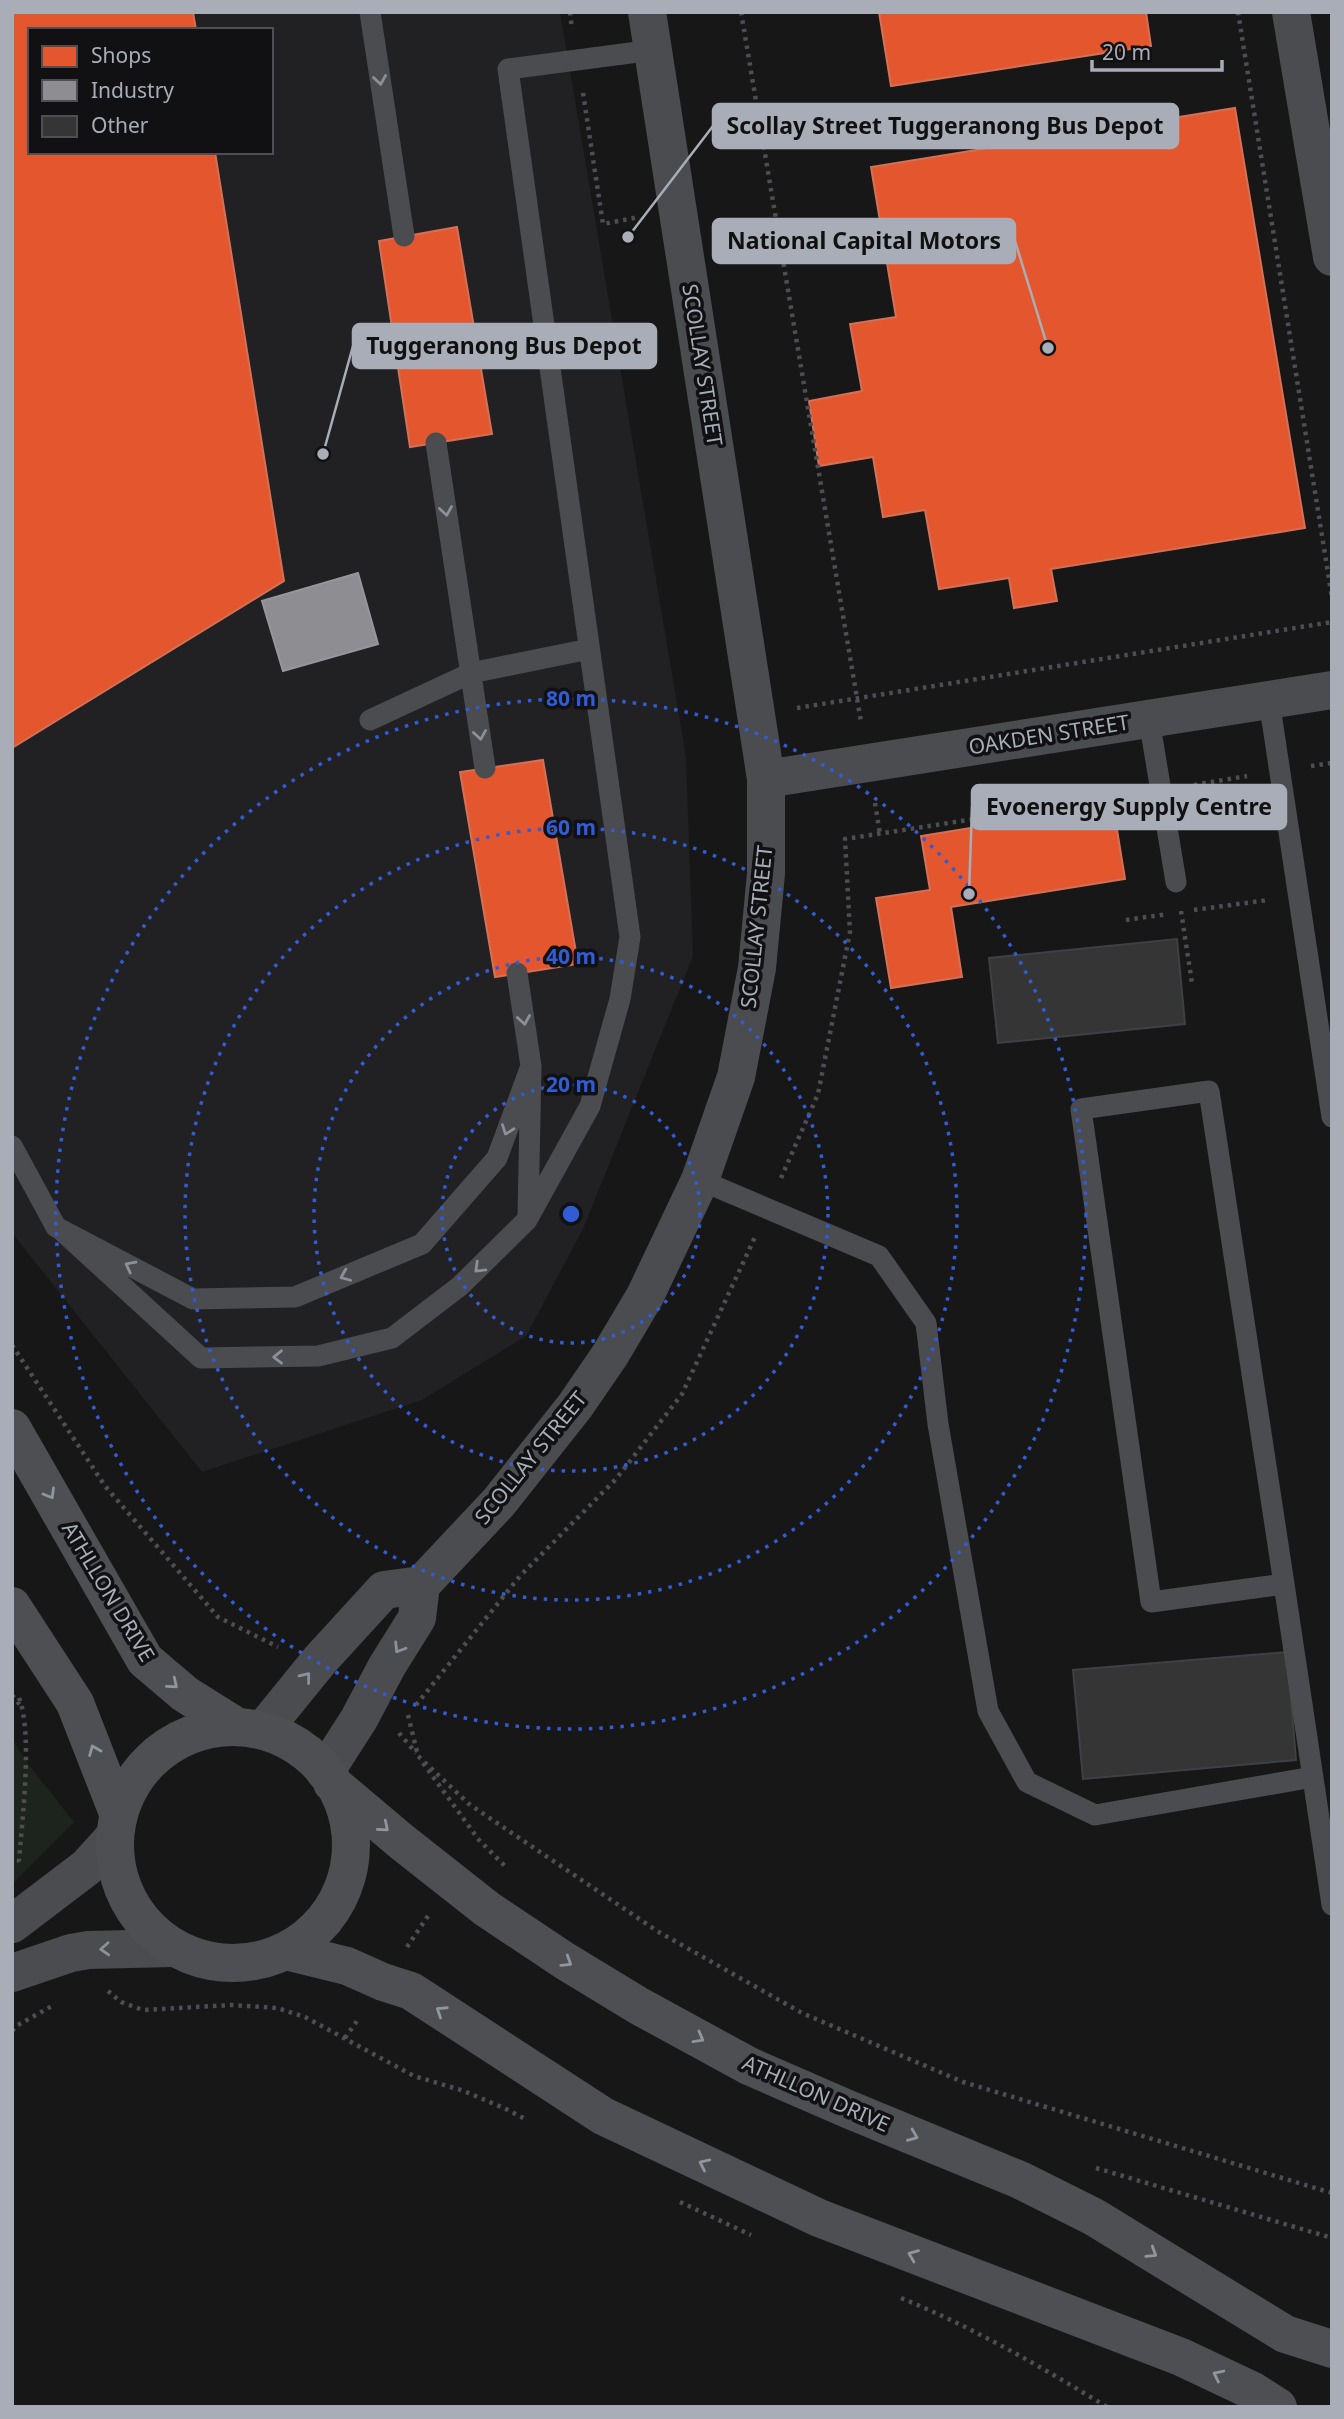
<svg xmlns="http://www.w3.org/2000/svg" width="1344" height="2419" font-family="'Noto Sans',sans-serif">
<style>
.built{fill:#212123;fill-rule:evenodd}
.green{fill:#1d241e}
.shops{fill:#e4572e;stroke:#d27157;stroke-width:2}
.industry{fill:#8d8d92;stroke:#95979d;stroke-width:2}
.building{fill:#353536;stroke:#3f4043;stroke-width:2}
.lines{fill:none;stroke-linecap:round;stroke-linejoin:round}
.path{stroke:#4d4e52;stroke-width:4.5;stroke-dasharray:3.5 5;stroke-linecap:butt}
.service{stroke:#4b4c50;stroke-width:21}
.minor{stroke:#4b4c50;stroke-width:38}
.primary{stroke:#4d4f52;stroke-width:38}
.oneway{stroke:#8c9099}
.oneway2{stroke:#91969e}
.ring{fill:none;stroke:#325cd3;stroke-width:3.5;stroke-dasharray:3.5 7}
.labels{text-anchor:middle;stroke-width:7;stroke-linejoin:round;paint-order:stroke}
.street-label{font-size:21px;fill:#a8adb8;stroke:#111113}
.centre{fill:#325cd3;stroke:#111113;stroke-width:3.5}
.ring-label{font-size:21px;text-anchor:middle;font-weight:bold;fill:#325cd3;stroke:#111113;stroke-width:7;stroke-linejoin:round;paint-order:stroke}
.leader{fill:none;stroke:#a8adb8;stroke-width:2.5}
.callout-dot{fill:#a8adb8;stroke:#111113;stroke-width:2.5}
.callout{fill:#a8adb8;stroke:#a8adb8;stroke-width:2.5}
.callout-label{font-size:23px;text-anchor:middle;font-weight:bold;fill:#111}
</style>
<rect width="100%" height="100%" fill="#171717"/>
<!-- built -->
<path class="built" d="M12,12H560L686,757L693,956L583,1229L526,1336L422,1400L202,1472L12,1233ZM30,30H271V152H30Z"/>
<!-- green -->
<path class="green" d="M12,1738L25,1760L74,1822L12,1884Z"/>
<!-- shops -->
<path class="shops" d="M12,12H193L196,30H30V152H215L284,581L12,748Z
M879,12H1146L1151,46L891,86Z
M1235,108L1305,528L1051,569L1057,601L1014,608L1009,578L939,589L925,510L883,517L873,457L819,466L809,401L862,391L850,324L896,317L871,167Z
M457,227L492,434L410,447L379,241Z
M543,760L578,964L495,977L460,772Z
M1113,805L1125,879L951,907L962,977L891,988L876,898L930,890L921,836Z"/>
<!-- industry -->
<path class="industry" d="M358,573L378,644L283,671L262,601Z"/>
<!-- building -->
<path class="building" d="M1177,939L1185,1024L998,1043L989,958Z
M1287,1652L1296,1760L1083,1779L1073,1670Z"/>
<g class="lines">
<!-- path -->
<path class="path" d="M570,12L572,29
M741,12L861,722
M1238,12L1332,598
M583,93L603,224L639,217
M797,708L1332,622
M1311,766L1332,763
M1194,785L1247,776
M875,803L880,834
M1194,910L1268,900
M1181,911L1192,983
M1126,920L1168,914
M781,1178L818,1094L850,932L845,839L1130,795
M12,1345L105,1486L218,1617L278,1647
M12,1695L20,1705
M19,1698C33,1733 22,1821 19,1861L22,1866
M416,1705L520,1576L616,1479L682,1394L755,1237
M408,1715L418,1756L469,1804L657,1931L802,2013L963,2082L1332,2193
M399,1733L416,1753
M423,1763L479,1840L507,1868
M407,1947L430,1913
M108,1991L121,2002L143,2010L232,2005L277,2008L305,2017L414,2076L464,2091L506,2109L527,2120
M12,2031L18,2025L52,2006
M345,2038L359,2018
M1096,2168L1332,2238
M680,2202L751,2235
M901,2298C974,2328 1040,2366 1107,2407"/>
<!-- service -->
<path class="service" d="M370,12L404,236
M436,443L485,768
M1269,700L1332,1117
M1149,719L1176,882
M370,720L471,673L589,649
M517,973L531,1066L528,1215
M1209,1091L1284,1584L1151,1602L1081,1109Z
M12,1146L56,1227L193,1299L295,1297L422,1244L497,1158L531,1066
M700,1180L879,1256L926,1323L938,1424L988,1711L1027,1782L1095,1815L1313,1777
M60,1229L201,1358L318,1356L392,1338L460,1286L527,1220L590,1106L620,999L630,937L508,69L653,50
M1284,1584L1332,1905"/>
<!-- minor -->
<path class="minor" d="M1291,12L1332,257
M766,779L1332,690
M263,1730L320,1660L384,1590L421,1585
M325,1772L359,1719L387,1666L417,1618L421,1585L499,1502L575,1406L610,1355L645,1296L700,1180L736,1077L757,968L766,874V779L647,12
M12,1924L87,1867L114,1837
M12,1973L71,1953L88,1950L173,1948"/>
<!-- primary -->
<path class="primary" d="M12,1428L145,1660L185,1694L236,1726
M12,1606L75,1703L118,1813
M115 1845a118 118 0 1 1 236 0a118 118 0 1 1-236 0Z
M332,1783L402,1842L487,1909L565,1961L639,2006L749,2066L850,2110L1020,2180L1094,2217L1285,2334L1332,2349
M286,1951L347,1966L383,1982L411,1991L603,2116L819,2218L1181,2357L1253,2391L1278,2407"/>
</g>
<!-- one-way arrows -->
<defs><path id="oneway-chevron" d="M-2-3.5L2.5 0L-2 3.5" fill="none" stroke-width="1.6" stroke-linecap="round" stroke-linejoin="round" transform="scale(1.75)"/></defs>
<g class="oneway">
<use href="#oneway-chevron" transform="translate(380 80) rotate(81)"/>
<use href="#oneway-chevron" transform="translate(446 511) rotate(81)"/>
<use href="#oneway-chevron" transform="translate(480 735) rotate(81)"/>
<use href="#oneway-chevron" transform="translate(524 1020) rotate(81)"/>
<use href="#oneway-chevron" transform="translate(507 1130) rotate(110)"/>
<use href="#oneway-chevron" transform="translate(130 1266) rotate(-152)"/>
<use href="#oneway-chevron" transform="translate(479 1268) rotate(136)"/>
<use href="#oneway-chevron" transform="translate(345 1276) rotate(157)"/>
<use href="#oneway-chevron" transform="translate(278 1357) rotate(179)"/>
<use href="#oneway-chevron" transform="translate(399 1648) rotate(122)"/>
<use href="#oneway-chevron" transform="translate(306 1677) rotate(-51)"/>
<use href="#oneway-chevron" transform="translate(105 1949) rotate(177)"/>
</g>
<g class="oneway2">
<use href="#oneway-chevron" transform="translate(50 1494) rotate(60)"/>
<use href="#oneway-chevron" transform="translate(173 1684) rotate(40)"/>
<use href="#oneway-chevron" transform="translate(94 1750) rotate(-112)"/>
<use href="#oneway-chevron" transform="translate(384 1827) rotate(40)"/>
<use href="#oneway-chevron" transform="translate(567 1962) rotate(32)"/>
<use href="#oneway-chevron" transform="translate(441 2011) rotate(-147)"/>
<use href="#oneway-chevron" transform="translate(699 2038) rotate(29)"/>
<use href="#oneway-chevron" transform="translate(913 2136) rotate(22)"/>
<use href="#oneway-chevron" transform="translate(704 2164) rotate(-155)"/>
<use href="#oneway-chevron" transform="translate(1152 2253) rotate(32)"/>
<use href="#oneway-chevron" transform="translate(913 2255) rotate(-158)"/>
<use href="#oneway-chevron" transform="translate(1218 2375) rotate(-154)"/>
</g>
<!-- distance rings -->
<g class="ring">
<circle cx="571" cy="1214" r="129"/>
<circle cx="571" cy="1214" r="257"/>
<circle cx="571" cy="1214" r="386"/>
<circle cx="571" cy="1214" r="515"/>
</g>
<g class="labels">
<!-- street labels -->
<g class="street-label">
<text transform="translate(702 365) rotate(81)" y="7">SCOLLAY STREET</text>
<text transform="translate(1049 735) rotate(-9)" y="7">OAKDEN STREET</text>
<text transform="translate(757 927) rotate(-84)" y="7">SCOLLAY STREET</text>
<text transform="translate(531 1458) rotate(-51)" y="7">SCOLLAY STREET</text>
<text transform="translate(108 1592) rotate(59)" y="7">ATHLLON DRIVE</text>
<text transform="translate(816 2094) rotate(24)" y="7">ATHLLON DRIVE</text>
</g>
</g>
<circle cx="571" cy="1214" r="10" class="centre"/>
<g class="ring-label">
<text x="571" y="706">80 m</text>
<text x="571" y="835">60 m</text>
<text x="571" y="964">40 m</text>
<text x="571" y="1092">20 m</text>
</g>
<!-- callouts -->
<path class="leader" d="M628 237L713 126M1048 348L1015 241M323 454L353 346M969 894L972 807"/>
<g class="callout-dot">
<circle cx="628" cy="237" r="7"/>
<circle cx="1048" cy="348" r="7"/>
<circle cx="323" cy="454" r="7"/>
<circle cx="969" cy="894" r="7"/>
</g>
<g class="callout">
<rect x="713" y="104" width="465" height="44" rx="7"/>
<rect x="713" y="219" width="302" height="44" rx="7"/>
<rect x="353" y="324" width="303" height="44" rx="7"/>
<rect x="972" y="785" width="314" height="44" rx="7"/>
</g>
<g class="callout-label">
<text x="945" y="134">Scollay Street Tuggeranong Bus Depot</text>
<text x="864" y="249">National Capital Motors</text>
<text x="504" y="354">Tuggeranong Bus Depot</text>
<text x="1129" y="815">Evoenergy Supply Centre</text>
</g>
<!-- border -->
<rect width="1344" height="2419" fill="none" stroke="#a8adb8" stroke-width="28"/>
<!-- legend -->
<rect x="28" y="28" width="245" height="126" fill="#111113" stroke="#4d4f55" stroke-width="2"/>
<rect x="42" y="46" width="35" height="21" fill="#e4572e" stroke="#4d4f55" stroke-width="2"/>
<text x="91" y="63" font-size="21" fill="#a8adb8">Shops</text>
<rect x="42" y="80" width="35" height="21" fill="#8d8d92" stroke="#4d4f55" stroke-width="2"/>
<text x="91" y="98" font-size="21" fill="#a8adb8">Industry</text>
<rect x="42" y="116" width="35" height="21" fill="#353536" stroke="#4d4f55" stroke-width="2"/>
<text x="91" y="133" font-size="21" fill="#a8adb8">Other</text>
<!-- scale -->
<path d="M1092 60v10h130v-10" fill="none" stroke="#a8adb8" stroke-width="3.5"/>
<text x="1102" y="60" font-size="21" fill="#a8adb8" stroke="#111113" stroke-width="5" paint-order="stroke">20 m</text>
</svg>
